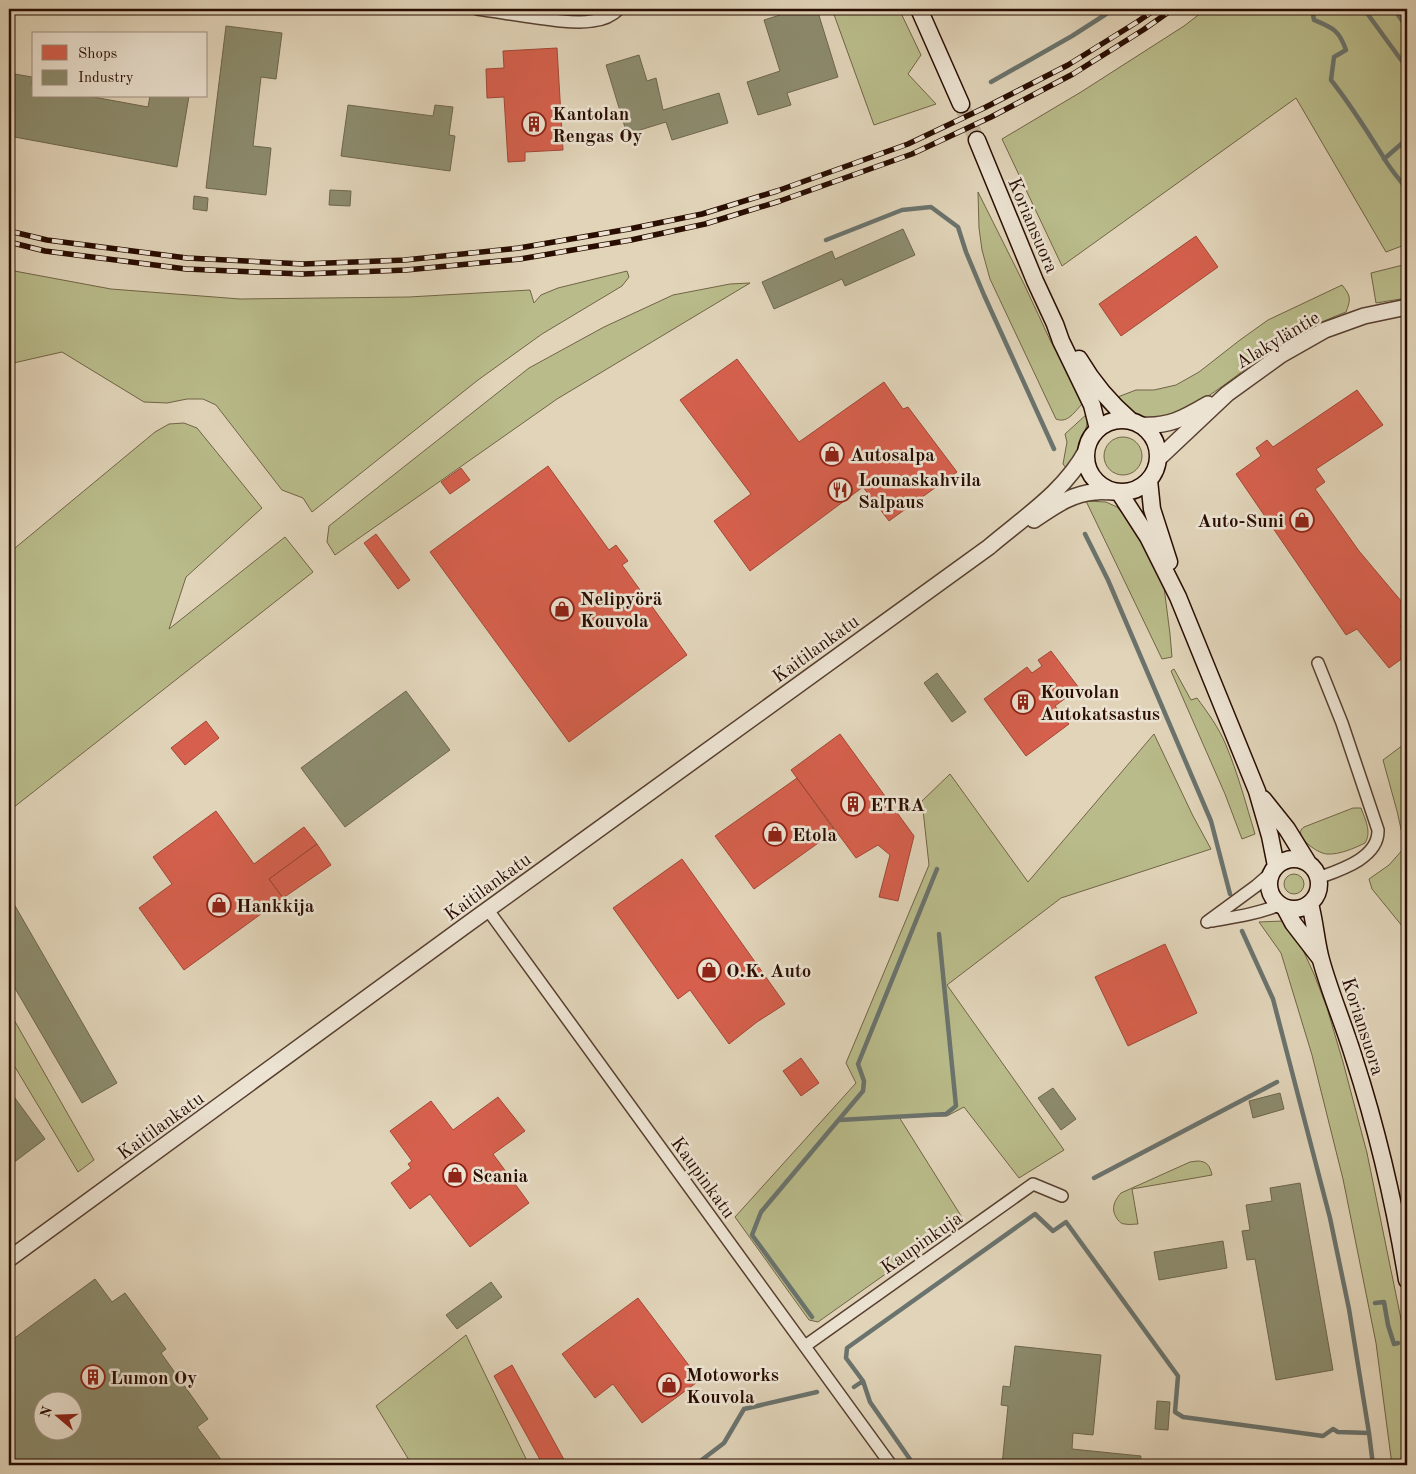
<svg xmlns="http://www.w3.org/2000/svg" width="1416" height="1474" font-family="'Old Standard TT',serif">
<style>
.green{fill:#b9bb8a;stroke:#716446}
.shops{fill:#d6604d;stroke:#a24736}
.industry{fill:#8c8c6e;stroke:#6e664d;fill-rule:evenodd}
.lines{fill:none;stroke-linecap:round;stroke-linejoin:round}
.stream{stroke:#6a736d;stroke-width:4.5}
.secondary-tunnel{stroke:#c5b69d;stroke-width:16;stroke-dasharray:16 8;stroke-linecap:butt}
.minor-casing{stroke:#573f2f;stroke-width:14}
.tertiary-casing{stroke:#573f2f;stroke-width:18}
.secondary-casing{stroke:#290d01;stroke-width:19}
.minor{stroke:#ece3d2;stroke-width:11}
.tertiary{stroke:#ece3d2;stroke-width:15}
.secondary{stroke:#ece3d2;stroke-width:16}
.rail-casing{stroke:#290d01;stroke-width:5.5}
.rail{stroke:#ece3d2;stroke-width:4;stroke-dasharray:11;stroke-linecap:butt}
.labels{text-anchor:middle;stroke-width:5;stroke-linejoin:round;paint-order:stroke}
.poi-label{font-size:19px;font-weight:bold;fill:#290d01;stroke:#ece3d2;text-anchor:start}
.street-label{font-size:19px;fill:#290d01;stroke:#ece3d2}
</style>
<rect width="100%" height="100%" fill="#e1d4b9"/>
<filter id="stains"><feTurbulence type="fractalNoise" baseFrequency=".004" numOctaves="4"/><feColorMatrix values="0 0 0 0 .2 0 0 0 0 .09 0 0 0 0 .02 0 0 0 .5 -.17"/></filter>
<radialGradient id="worn" r=".72"><stop offset=".6" stop-color="#630" stop-opacity="0"/><stop offset="1" stop-color="#630" stop-opacity=".3"/></radialGradient>
<!-- green -->
<path class="green" d="M832,9H899L921,55L908,74L936,104L874,125Z
M1206,9H1407V244L1386,252L1296,98L1062,266L1002,139L1081,92L1184,26Z
M978,192L1024,284L1051,342L1069,372L1083,403C1075,411 1068,424 1056,419L990,279L982,250L979,228Z
M1407,264V298L1376,303L1371,273Z
M9,270L111,289L240,299L409,297L530,290L534,303L541,295L558,288L627,271L629,277L622,286L542,334L478,380L312,512L303,498L282,490L216,405L203,399H187L167,403L144,402L62,352L9,364Z
M750,283L557,399L335,555L327,542L329,526L529,368L604,327L673,295L730,284Z
M1342,285C1351,296 1351,299 1346,312C1320,322 1295,334 1271,350C1243,369 1188,419 1154,419C1138,419 1126,408 1115,398L1136,390H1154L1176,385L1199,372L1240,340L1268,320Z
M1088,413C1088,433 1077,452 1066,468L1063,464L1067,442L1065,434Z
M184,423L197,428L262,508L186,577L169,629L285,537L313,572L9,811V553L155,432L169,424Z
M1104 456a19 19 0 1 1 38 0a19 19 0 1 1-38 0Z
M1086,501L1106,502L1117,507L1133,525L1151,551L1164,587L1170,634L1172,657L1162,659Z
M1174,669L1191,700L1197,698C1208,713 1219,728 1226,745C1238,774 1246,804 1255,834L1242,839L1225,794L1171,671Z
M1154,734L1193,816L1211,849L1061,898L947,985L1064,1150L1019,1178L964,1107L947,1116L899,1117L963,1219L818,1322L809,1320L735,1217L856,1083L846,1063L929,865L922,801L950,774L1028,882Z
M1407,742V932L1372,889L1369,879L1389,865L1405,847L1397,811L1383,760Z
M1353,808H1361C1365,819 1372,832 1365,843C1355,848 1339,855 1327,854C1318,854 1291,835 1304,827Z
M1284 884a10 10 0 1 1 20 0a10 10 0 1 1-20 0Z
M1283,921L1302,948L1314,974L1327,1008L1343,1062L1367,1153L1402,1324L1407,1398V1465H1392L1376,1343L1343,1179L1312,1055L1281,953L1259,922Z
M9,1011L94,1160L78,1172L9,1057Z
M1197,1161C1207,1161 1210,1166 1212,1175L1132,1189L1138,1224C1134,1224 1129,1225 1125,1224C1121,1224 1120,1222 1118,1220C1110,1210 1114,1201 1121,1193L1190,1162Z
M466,1335L529,1465H412L376,1406Z"/>
<!-- shops -->
<path class="shops" d="M557,48L563,150L525,152V161L508,162L504,97L487,98L486,69L504,68L503,51Z
M1196,236L1218,267L1121,336L1099,304Z
M737,359L799,442L884,382L903,409L908,407L957,472L889,521L863,487L750,571L714,521L751,494L680,400Z
M1357,390L1383,425L1316,469L1325,482L1315,489L1359,551L1407,608V621L1400,626L1407,636V655L1389,668L1357,629L1346,635L1236,474L1261,456L1256,448L1267,440L1273,447Z
M548,466L609,550L616,545L628,561L622,565L687,655L569,742L430,552Z
M461,468L470,480L450,494L441,482Z
M376,534L410,580L398,589L364,543Z
M1051,651L1079,688L1055,706L1069,724L1026,756L984,699L1027,667L1032,673L1042,666L1038,660Z
M206,721L219,738L185,765L171,748Z
M840,734L914,836L898,901L879,897L890,855L878,845L856,858L791,770Z
M797,778L835,831L754,889L715,836Z
M216,811L254,864L304,827L317,844L269,879L283,898L184,970L139,908L172,884L153,857Z
M317,844L331,865L283,898L269,879Z
M682,859L785,1004L757,1022L729,1044L690,990L678,999L613,908Z
M1165,944L1197,1013L1128,1046L1095,977Z
M801,1058L819,1083L801,1096L783,1071Z
M498,1097L525,1131L493,1154L529,1203L470,1247L430,1194L410,1209L391,1183L411,1168L408,1164L412,1161L390,1131L431,1101L453,1130Z
M638,1298L700,1380L642,1423L613,1384L595,1398L562,1354Z
M512,1365L567,1465H543L494,1376Z"/>
<!-- industry -->
<path class="industry" d="M799,9H817L838,77L787,93L791,105L758,115L747,82L780,71L764,20Z
M226,26L282,33L276,79L261,77L253,146L271,148L266,195L206,188Z
M639,55L647,81L656,78L663,110L719,93L728,123L672,140L666,122L627,134L606,65Z
M9,73L32,77L31,86H34V96H88L148,107L150,96H189L177,167L9,136Z
M348,105L433,116L435,105L453,107L449,135L455,136L450,171L341,156Z
M330,190L351,191L350,206L329,205Z
M194,196L208,198L207,211L193,209Z
M903,229L915,255L845,286L842,279L774,309L762,282L832,251L835,259Z
M937,673L966,712L952,722L924,683Z
M406,691L450,750L345,827L301,768Z
M14,904L117,1083L82,1103L9,978V907Z
M1053,1088L1076,1119L1061,1130L1038,1098Z
M9,1090L45,1139L9,1166Z
M1280,1093L1284,1109L1253,1118L1249,1101Z
M1300,1183L1333,1370L1276,1380L1255,1259L1247,1260L1242,1231L1250,1230L1246,1205L1272,1201L1270,1188Z
M1223,1241L1227,1268L1159,1280L1154,1252Z
M95,1279L112,1302L125,1293L166,1349L161,1353L208,1419L197,1427L225,1465H9V1342ZM42,1402H72V1432H42Z
M491,1282L502,1297L457,1329L446,1315Z
M1015,1346L1101,1355L1093,1435L1073,1433L1072,1449L1141,1456L1140,1465H1002L1008,1406L1001,1405L1003,1386L1010,1387Z
M1157,1401L1170,1402L1168,1430L1155,1429Z"/>
<g class="lines">
<!-- stream -->
<path class="stream" d="M1312,9L1314,20C1333,28 1339,30 1346,50L1334,57L1331,80C1351,105 1367,131 1384,158C1390,169 1399,179 1407,189
M1364,9L1407,68
M1394,9L1407,28
M991,82L1072,36L1114,9
M1384,159L1407,139
M826,240L902,210L931,207L958,227L966,252L984,295L1054,449
M1085,534L1108,580L1211,821L1230,894
M839,1120L946,1114L956,1106L939,934
M1094,1178L1277,1082
M1375,1303L1384,1302L1388,1325L1394,1344L1398,1343
M812,1317L752,1235L761,1212L863,1091L864,1081L858,1064L937,869
M854,1387L863,1381
M1369,1433L1373,1465
M690,1465L699,1462L724,1443L744,1409L817,1392
M914,1465L870,1402L863,1381L846,1358L847,1348L1035,1214L1053,1231L1066,1222L1178,1376L1175,1412L1183,1417L1323,1436L1333,1429L1338,1432L1369,1433L1349,1309L1330,1218L1273,999L1242,931"/>
<!-- secondary-tunnel -->
<path class="secondary-tunnel" d="M961,104L977,140"/>
<!-- minor casing -->
<g class="minor-casing">
<path id="minor" d="M477,9C505,13 533,18 561,21C571,22 582,23 592,21C602,20 612,16 619,9
M1318,663L1342,723L1378,830C1379,858 1340,870 1318,878
M488,910L891,1465
M1212,921C1235,917 1257,914 1279,905
M1207,922L1256,886L1272,872
M805,1346L1033,1184L1062,1196"/>
</g>
<!-- tertiary casing -->
<g class="tertiary-casing">
<path id="tertiary" d="M1141,425C1169,427 1184,418 1208,404
M1158,459L1227,394L1281,355L1325,330L1364,316L1407,307
M1034,520C1052,508 1072,493 1095,492C1101,491 1108,492 1115,492
M9,1259L465,926L989,547C1023,518 1065,491 1086,451"/>
</g>
<!-- secondary casing -->
<g class="secondary-casing">
<path id="secondary" d="M919,9L961,104
M977,140L1035,281L1055,324L1061,341L1092,405L1098,429
M1079,359C1093,383 1110,403 1131,421
M1086 456a36 36 0 1 1 72 0a36 36 0 1 1-72 0Z
M1149,480L1152,509L1169,562
M1119,492L1148,537L1178,597L1257,791L1270,836L1276,866
M1263,799L1287,829L1308,863
M1269 884a25 25 0 1 1 50 0a25 25 0 1 1-50 0Z
M1310,904C1315,922 1316,942 1321,960C1330,993 1344,1025 1354,1058C1377,1129 1395,1207 1407,1280
M1285,908L1293,923L1320,958"/>
</g>
<!-- minor -->
<use href="#minor" class="minor"/>
<!-- tertiary -->
<use href="#tertiary" class="tertiary"/>
<!-- secondary -->
<use href="#secondary" class="secondary"/>
<!-- rail casing -->
<g class="rail-casing">
<path id="rail" d="M9,231L47,240L187,258L303,264L405,260L519,248L629,229L702,214L777,191L908,144L986,107L1068,65L1137,22L1156,9
M9,242L45,251L186,269L303,274L406,270L520,259L631,240L705,224L780,201L912,154L991,117L1073,74L1143,30L1173,9"/>
</g>
<!-- rail -->
<use href="#rail" class="rail"/>
</g>
<!-- icons -->
<defs>
<g id="building-ring" transform="scale(1.25)"><circle r="9.5" fill="#ece3d2" stroke="#8f2418" stroke-width="1.5"/><path d="M-4-6H4V6H1V3H-1V6H-4ZM-2.5-4.3h1.7v1.8h-1.7ZM.8-4.3h1.7v1.8H.8ZM-2.5-1h1.7V.8h-1.7ZM.8-1h1.7V.8H.8Z" fill="#8f2418"/></g>
<g id="shop-ring" transform="scale(1.25)"><circle r="9.5" fill="#ece3d2" stroke="#8f2418" stroke-width="1.5"/><path d="M-5-2.5h2.3a2.7 3.5 0 0 1 5.4 0H5L5.5 6h-11ZM-1.5-2.5h3a1.5 2.3 0 0 0-3 0Z" fill="#8f2418"/></g>
<g id="restaurant-ring" transform="scale(1.25)"><circle r="9.5" fill="#ece3d2" stroke="#8f2418" stroke-width="1.5"/><path d="M-5-6h1v4h1v-4h1v4h1v-4h1v5L-1.5 .5V6h-2V.5L-5-1ZM5-6V6H3V1.5H1.5Q1.5-4 5-6Z" fill="#8f2418"/></g>
</defs>
<g fill-rule="evenodd">
<use href="#building-ring" x="534" y="124"/>
<use href="#shop-ring" x="832" y="454"/>
<use href="#restaurant-ring" x="840" y="490"/>
<use href="#shop-ring" x="1302" y="520"/>
<use href="#shop-ring" x="562" y="609"/>
<use href="#building-ring" x="1023" y="702"/>
<use href="#building-ring" x="853" y="804"/>
<use href="#shop-ring" x="775" y="834"/>
<use href="#shop-ring" x="219" y="905"/>
<use href="#shop-ring" x="709" y="970"/>
<use href="#shop-ring" x="455" y="1175"/>
<use href="#building-ring" x="93" y="1377"/>
<use href="#shop-ring" x="669" y="1385"/>
</g>
<g class="labels">
<!-- poi labels -->
<g class="poi-label">
<text x="552" y="120">Kantolan<tspan x="552" dy="22">Rengas Oy</tspan></text>
<text x="850" y="461">Autosalpa</text>
<text x="858" y="486">Lounaskahvila<tspan x="858" dy="22">Salpaus</tspan></text>
<text x="1284" y="527" text-anchor="end">Auto-Suni</text>
<text x="580" y="605">Nelipyörä<tspan x="580" dy="22">Kouvola</tspan></text>
<text x="1040" y="698">Kouvolan<tspan x="1040" dy="22">Autokatsastus</tspan></text>
<text x="870" y="811">ETRA</text>
<text x="792" y="841">Etola</text>
<text x="236" y="912">Hankkija</text>
<text x="726" y="977">O.K. Auto</text>
<text x="472" y="1182">Scania</text>
<text x="686" y="1381">Motoworks<tspan x="686" dy="22">Kouvola</tspan></text>
<text x="110" y="1384">Lumon Oy</text>
</g>
<!-- street labels -->
<g class="street-label">
<text transform="translate(1034 225) rotate(67)" y="7">Koriansuora</text>
<text transform="translate(1277 339) rotate(-31)" y="7">Alakyläntie</text>
<text transform="translate(815 648) rotate(-36)" y="7">Kaitilankatu</text>
<text transform="translate(487 886) rotate(-36)" y="7">Kaitilankatu</text>
<text transform="translate(1364 1026) rotate(72)" y="7">Koriansuora</text>
<text transform="translate(160 1125) rotate(-36)" y="7">Kaitilankatu</text>
<text transform="translate(704 1177) rotate(54)" y="7">Kaupinkatu</text>
<text transform="translate(921 1242) rotate(-35)" y="7">Kaupinkuja</text>
</g>
</g>
<!-- margin -->
<rect width="1416" height="1474" fill="none" stroke="#e1d4b9" stroke-width="30"/>
<rect x="10" y="10" width="1396" height="1454" fill="none" stroke="#290d01" stroke-width="2.5"/>
<rect x="15" y="15" width="1386" height="1444" fill="none" stroke="#290d01"/>
<!-- legend -->
<rect x="32" y="32" width="175" height="65" fill="#ece3d2" stroke="#9e8d7e"/>
<rect x="42" y="45" width="25" height="15" fill="#d6604d" stroke="#9e8d7e"/>
<text x="78" y="58" font-size="15" fill="#290d01">Shops</text>
<rect x="42" y="70" width="25" height="15" fill="#8c8c6e" stroke="#9e8d7e"/>
<text x="78" y="82" font-size="15" fill="#290d01">Industry</text>
<!-- north arrow -->
<g transform="translate(58 1416) rotate(289)"><circle r="24" fill="#ece3d2" stroke="#9e8d7e"/>
<path d="M0-4L9 19L0 12L-9 19Z" fill="#8f2418"/>
<text y="-8" font-size="14" font-weight="bold" text-anchor="middle" fill="#290d01">N</text>
</g>
<rect width="100%" height="100%" filter="url(#stains)"/>
<rect width="100%" height="100%" fill="url(#worn)"/>
</svg>
